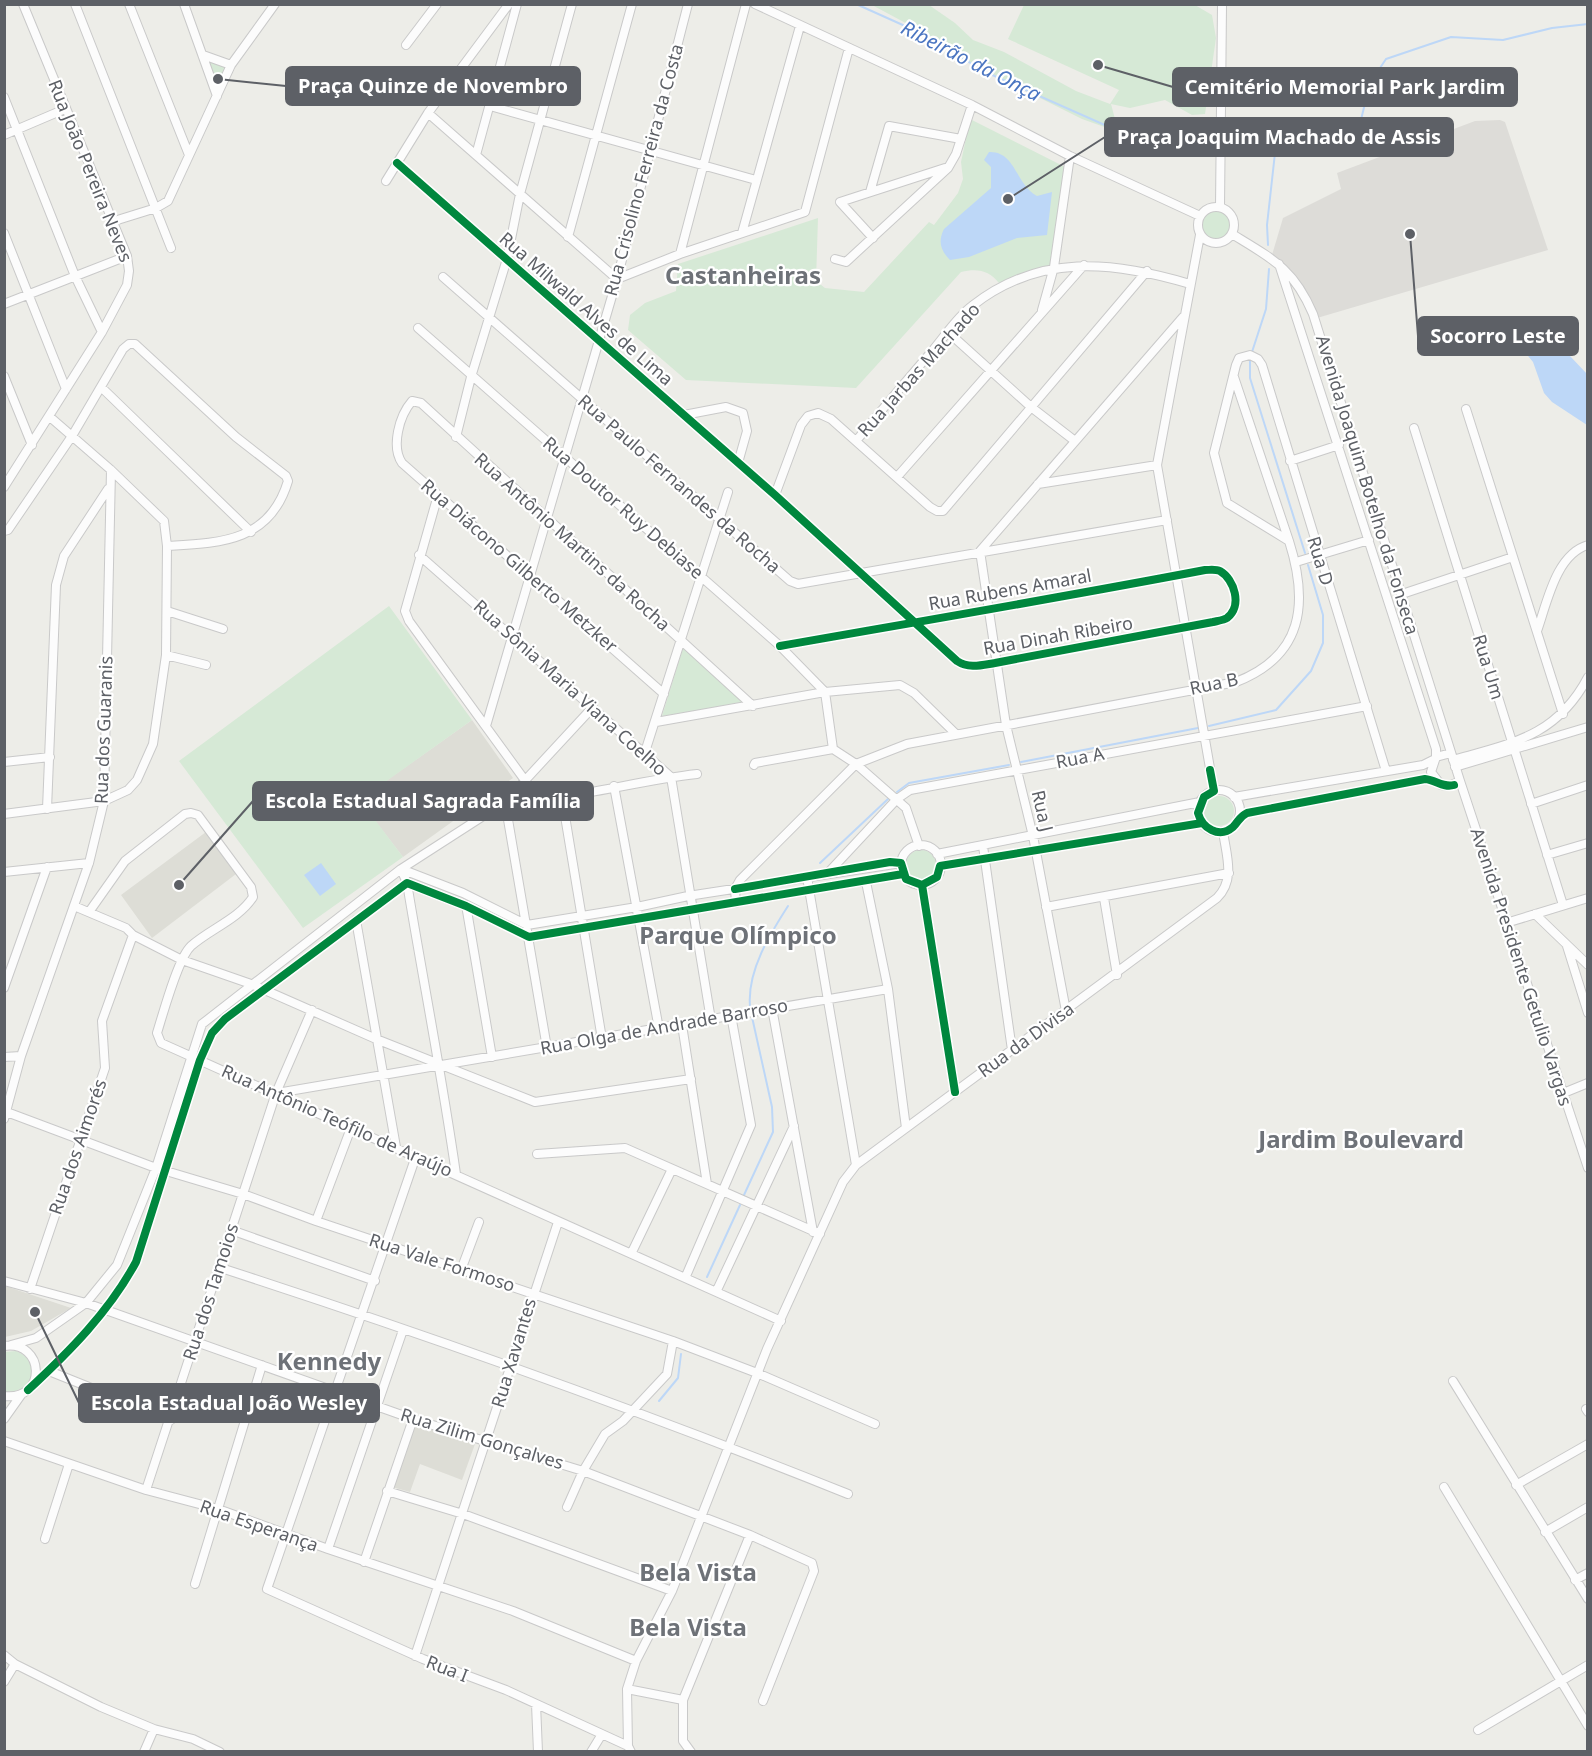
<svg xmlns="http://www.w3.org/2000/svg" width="1592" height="1756" font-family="'Noto Sans',sans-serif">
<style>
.industrial{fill:#dddcd8}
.education{fill:#ddddd6}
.green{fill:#d6e9d6}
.water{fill:#bdd7f7}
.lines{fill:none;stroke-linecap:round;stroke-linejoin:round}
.stream{stroke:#bdd7f7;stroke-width:2}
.minor-casing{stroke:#c9c9c9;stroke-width:10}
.minor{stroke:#fcfcfc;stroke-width:8}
.cycleway-casing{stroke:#fff;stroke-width:11}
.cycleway{stroke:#00873e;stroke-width:8}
.labels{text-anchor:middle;stroke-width:4.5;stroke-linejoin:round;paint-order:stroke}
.street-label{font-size:18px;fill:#5d6066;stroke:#fff}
.water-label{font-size:20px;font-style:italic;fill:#4a75c1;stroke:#fff}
.district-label{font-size:24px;font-weight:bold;fill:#6e7278;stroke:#fff}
.leader{fill:none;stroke:#5d6066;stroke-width:2}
.callout-dot{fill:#5d6066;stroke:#fff;stroke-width:2}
.callout{fill:#5d6066;stroke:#5d6066;stroke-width:2}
.callout-label{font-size:20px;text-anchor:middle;font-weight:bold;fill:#fff}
</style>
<rect width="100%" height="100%" fill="#edede8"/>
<!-- industrial -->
<path class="industrial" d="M1500,120L1505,122L1548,250L1317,318L1306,290L1288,267L1272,255L1283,218L1341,189L1337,173L1475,121Z"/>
<!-- education -->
<path class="education" d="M472,720L513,778L403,857L359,800Z
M206,832L236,874L152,938L121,895Z
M4,1286H5L71,1308L31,1331L5,1337Z
M414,1424L475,1444L462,1480L420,1464L410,1492L392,1487Z"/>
<!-- green -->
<path class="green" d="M872,5H929L955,23L973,40L1004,52L1076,91L1110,104L1119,90L1008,39L1024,5H1195L1212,15L1216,38L1205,114L1192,115L1165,100L1130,108L1111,104L1115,119L1110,129L1082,119L972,64L928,35Z
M206,58L229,66L218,91Z
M970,119L1067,168L1053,266L999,283C989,270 977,268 961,272L856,388L686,380L628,330L630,315L645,303L676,291L678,264L818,218L816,281L825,288L864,292L929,222L934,225L958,193L963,179L961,162Z
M1200 225a16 16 0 1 1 32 0a16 16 0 1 1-32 0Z
M389,606L472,720L360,800L403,857L303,928L179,761Z
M683,648L746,703L662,716Z
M1204 811a15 15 0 1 1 30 0a15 15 0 1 1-30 0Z
M906 865a15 15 0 1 1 30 0a15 15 0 1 1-30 0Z
M16,1351C45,1363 34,1393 5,1392L4,1352Z"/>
<!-- water -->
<path class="water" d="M989,152C1016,151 1015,184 1037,196L1052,192L1047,235L1017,238L969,257L950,260C940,250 938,241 944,229L991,188V167L984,160Z
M1549,328L1570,356L1587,374V425L1552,402L1544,393L1533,362L1519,345V339Z
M321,863L336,884L320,896L304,875Z"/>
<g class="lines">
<!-- stream -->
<path class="stream" d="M856,4L934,39L981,70L1116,130L1164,123L1218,133
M1224,134L1276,144L1297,152L1323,154L1355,144L1370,83L1386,59L1451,37L1503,40L1552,28L1588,24
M1268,245L1267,225L1276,144
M1252,352L1266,309L1269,269
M1250,358V378L1305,553
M1209,726L1276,710L1311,671L1323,643V615L1308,565
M1021,762L1198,728
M897,792L909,783L1009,765
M820,863L888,799
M750,1006C747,971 770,934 788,906
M744,1195L773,1132L772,1107L752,1017
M707,1277L740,1205
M659,1401L678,1378L681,1354"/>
<!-- minor casing -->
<g class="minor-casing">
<path id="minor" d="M75,4L171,248
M129,4L189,155
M184,4L217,96
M755,4L972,105L1070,156L1200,216
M406,45L437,4
M203,55L231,65
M4,97L75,276L102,332
M490,106L756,180
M428,113L617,279L680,254L805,212L849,48
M4,135L65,109
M476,155L517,4
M397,163L775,495L957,661C969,669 982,665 995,663L1213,622C1217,621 1224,620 1227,618C1243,606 1234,579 1220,571C1216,569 1210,570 1205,570C1064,597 922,621 780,646
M386,181L428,113L509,4
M870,192L889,126L961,139
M1198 225a18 18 0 1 1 36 0a18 18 0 1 1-36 0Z
M1220,207L1222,5
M111,222L156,208L168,201L231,65L275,4
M4,233L66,389
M742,233L800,26
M1232,234C1273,259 1294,269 1313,314L1460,781L1588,1168
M1200,235L1157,465L1214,791
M568,237L632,4
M873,238L840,202L945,168
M680,254L746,4
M835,259L846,262L948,168L956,154L972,105
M1279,264L1436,749V757
M443,277L790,581L798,584L1167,520
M4,304L127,256
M1042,310L1054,267L1070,156
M418,328L780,646L825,692L833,749
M948,332L1031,407L1075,441
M4,376L32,445
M1234,377L1289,541
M101,387L251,532
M1466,409L1563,714
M684,415L726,407L743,413L747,431L738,463
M1414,428L1563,905
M456,437L471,377L507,259L520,194L572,4
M856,441C881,411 907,380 933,350C945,336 957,317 972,306C1039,253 1113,261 1190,284
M1290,461L1339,445
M897,477L1084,265
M1038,484L1157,465
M4,487L102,332L127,285L129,271L127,256L23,4
M438,495L405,611L409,621L524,779L536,801
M775,495L801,425L808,416L818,413L831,419L930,507L937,511H943L1147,271
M4,531L8,530L72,436L123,349L129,344H135L236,437L286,476L288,481C270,542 220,543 167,546
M419,555L671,777L711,1020
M1296,562L1369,540
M1402,594L1513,557
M167,611L223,629
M1537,631C1547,603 1556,554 1588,545
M166,655L206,665
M664,694L402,463C391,447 399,416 412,401L421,403L753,706
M656,722L825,692L900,685L914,693L956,734
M486,726L617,279L688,4
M645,752L728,492
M1451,753L1436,757L1431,772L1441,785L1449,786L1460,781
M1453,760C1513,743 1557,736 1588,677
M4,762L50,757
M754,765L755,763L833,749L856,764L906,808L919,846
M1455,767L1588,727
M614,786L659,1029
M1198 811a21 21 0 1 1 42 0a21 21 0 1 1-42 0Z
M1234,797L1423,765L1433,760
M562,798L602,1039
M505,802L547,1048
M505,802C569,801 633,781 697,774
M1531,804L1588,785
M47,809L56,585L64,556L108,489
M4,814L104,801L128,790L137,780L153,744L166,655L167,546L164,521L111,470L50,417
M1239,818L1247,813L1425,779L1434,780
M901 865a20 20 0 1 1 40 0a20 20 0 1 1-40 0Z
M983,846L1012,1050
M937,854L1200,802
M1547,855L1588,843
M940,866L1202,823
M4,872L89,863
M827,874L897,799L910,790L1367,706
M807,877L856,1165
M866,882L888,989L906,1128
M922,885L955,1092
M1104,898L1117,975
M736,903L735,889L740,880L856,764L907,744L1236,682C1303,656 1309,604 1289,541L1227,503L1214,453L1236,365L1239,358L1250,355L1258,359L1262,365L1386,771
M466,905L492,1057
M74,906L126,928L133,935L182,960L251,984L376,1039L535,1102L691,1079
M1046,907L1229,873
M89,912L125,861L185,814L191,813L198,815L251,887L253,897C239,919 210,929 191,946C178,958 163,1014 157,1033L161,1043L781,1321
M1535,914L1588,965
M356,920L396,1147
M1506,923L1588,898
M1567,946L1588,1013
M4,988L47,867
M772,1008L813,1232
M1066,1011L1033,836L1006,725L980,551L1183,317
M682,1025L707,1184
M4,1057L21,1056
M277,1093L888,989
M1561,1094L1588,1083
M4,1111L156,1168L243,1194L316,1221L673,1341L757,1373L875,1424
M4,1119L21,1056L89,863L104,801L111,470
M537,1154L625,1148L820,1234
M416,1156L267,1589L423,1659L506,1690L628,1746
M456,1174C442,1076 423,980 407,883L401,869L505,802L593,707
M316,1221L351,1128
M231,1230L375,1281
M632,1252L672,1169
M218,1267C431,1336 641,1411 848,1494
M461,1270L479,1222
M686,1276L751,1125L731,1015
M4,1281L86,1303L413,1419L583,1471L750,1535L812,1563L814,1571L763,1701
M30,1289L105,1068L102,1021L133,935
M717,1290L794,1126
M11,1345L36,1338L86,1303L117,1265L156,1168L202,1024L401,869L463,893L527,925L637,907L688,896L901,863
M4,1346C45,1340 48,1401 4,1396
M49,1371L171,1420
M1453,1381L1588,1599
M28,1390C69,1352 109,1312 136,1262L200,1060L212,1033L225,1019L407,883L466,906L529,937L903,874
M1586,1409L1588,1412
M4,1419L21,1395
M4,1441L146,1490L218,1509L328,1549L513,1611L636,1661
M1516,1485L1588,1444
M1444,1487L1588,1726
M146,1490L276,1093L312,1010
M387,1491L463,1514L672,1591
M567,1507L583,1471L605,1434L623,1421L667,1374L673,1341
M1545,1532L1588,1507
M45,1539L69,1464
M328,1549L403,1330
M364,1562L413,1419
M1575,1580L1588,1573
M195,1584L262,1365
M4,1655L15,1664L101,1707L154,1729
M415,1656L558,1222
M4,1682L15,1664
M627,1689L683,1700
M536,1704L538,1752
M1478,1730L1588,1665
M144,1752L154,1729L193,1739L220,1752
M591,1752L602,1734
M631,1752L628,1746L627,1689L636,1661L672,1591L767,1349L843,1182L856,1165L1217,898C1236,879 1226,855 1223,831
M691,1752L683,1741V1700L750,1535"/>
</g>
<!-- minor -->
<use href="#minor" class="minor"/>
<!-- cycleway casing -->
<g class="cycleway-casing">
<path id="cycleway" d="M397,163L775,495L957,661C969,669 982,665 995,663L1213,622C1217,621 1224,620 1227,618C1243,606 1234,579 1220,571C1216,569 1210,570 1205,570C1064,597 922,621 780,646
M1210,770L1214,791L1204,797L1198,813C1202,828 1219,839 1233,827C1239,821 1239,817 1247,813L1425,779C1436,780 1443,788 1454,785
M922,885L955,1092
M735,889L890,862L901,863L906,879L922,885L937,877L940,866L1202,823
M28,1390C69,1352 109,1312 136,1262L200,1060L212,1033L225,1019L407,883L466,906L529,937L903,874"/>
</g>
<!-- cycleway -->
<use href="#cycleway" class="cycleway"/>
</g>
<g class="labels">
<!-- street labels -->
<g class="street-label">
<text transform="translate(644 170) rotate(-75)" y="6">Rua Crisolino Ferreira da Costa</text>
<text transform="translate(90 171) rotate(68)" y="6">Rua João Pereira Neves</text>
<text transform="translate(586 309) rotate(41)" y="6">Rua Milwald Alves de Lima</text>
<text transform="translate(919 370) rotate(-48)" y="6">Rua Jarbas Machado</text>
<text transform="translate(679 484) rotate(41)" y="6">Rua Paulo Fernandes da Rocha</text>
<text transform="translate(1367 485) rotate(73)" y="6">Avenida Joaquim Botelho da Fonseca</text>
<text transform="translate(623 508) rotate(41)" y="6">Rua Doutor Ruy Debiase</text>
<text transform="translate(572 542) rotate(42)" y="6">Rua Antônio Martins da Rocha</text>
<text transform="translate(1320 561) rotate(73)" y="6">Rua D</text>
<text transform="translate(519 566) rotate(41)" y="6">Rua Diácono Gilberto Metzker</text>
<text transform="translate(1010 590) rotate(-10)" y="6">Rua Rubens Amaral</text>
<text transform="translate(1058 636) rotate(-10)" y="6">Rua Dinah Ribeiro</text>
<text transform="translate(1488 667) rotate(73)" y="6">Rua Um</text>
<text transform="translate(1214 684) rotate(-12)" y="6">Rua B</text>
<text transform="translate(570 688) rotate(42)" y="6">Rua Sônia Maria Viana Coelho</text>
<text transform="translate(104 730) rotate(-88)" y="6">Rua dos Guaranis</text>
<text transform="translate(1080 758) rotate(-11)" y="6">Rua A</text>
<text transform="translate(1042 811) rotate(77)" y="6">Rua J</text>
<text transform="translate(1521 967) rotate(72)" y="6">Avenida Presidente Getulio Vargas</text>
<text transform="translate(664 1027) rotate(-10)" y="6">Rua Olga de Andrade Barroso</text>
<text transform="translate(1026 1040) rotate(-36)" y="6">Rua da Divisa</text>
<text transform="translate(337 1121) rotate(24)" y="6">Rua Antônio Teófilo de Araújo</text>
<text transform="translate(78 1147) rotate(-71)" y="6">Rua dos Aimorés</text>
<text transform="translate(442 1263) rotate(18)" y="6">Rua Vale Formoso</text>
<text transform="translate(211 1292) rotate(-72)" y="6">Rua dos Tamoios</text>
<text transform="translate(514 1353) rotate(-73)" y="6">Rua Xavantes</text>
<text transform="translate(482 1439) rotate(17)" y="6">Rua Zilim Gonçalves</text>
<text transform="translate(259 1526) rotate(19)" y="6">Rua Esperança</text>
<text transform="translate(447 1669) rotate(21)" y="6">Rua I</text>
</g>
<!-- water labels -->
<g class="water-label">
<text transform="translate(971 61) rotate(27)" y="7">Ribeirão da Onça</text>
</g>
<!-- district labels -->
<g class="district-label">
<text x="743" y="284">Castanheiras</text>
<text x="738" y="944">Parque Olímpico</text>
<text x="1361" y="1148">Jardim Boulevard</text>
<text x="329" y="1370">Kennedy</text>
<text x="698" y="1581">Bela Vista</text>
<text x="688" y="1636">Bela Vista</text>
</g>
</g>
<!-- callouts -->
<path class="leader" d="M218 79L286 86M1098 65L1173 87M1008 199L1105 137M1410 234L1418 336M179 885L253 801M35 1312L79 1403"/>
<g class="callout-dot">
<circle cx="218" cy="79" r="6"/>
<circle cx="1098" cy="65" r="6"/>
<circle cx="1008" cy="199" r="6"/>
<circle cx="1410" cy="234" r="6"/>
<circle cx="179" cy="885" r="6"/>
<circle cx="35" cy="1312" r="6"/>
</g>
<g class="callout">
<rect x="286" y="67" width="294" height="38" rx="6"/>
<rect x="1173" y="68" width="344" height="38" rx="6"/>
<rect x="1105" y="118" width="348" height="38" rx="6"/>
<rect x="1418" y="317" width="160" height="38" rx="6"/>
<rect x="253" y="782" width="340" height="38" rx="6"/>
<rect x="79" y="1384" width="300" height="38" rx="6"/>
</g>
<g class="callout-label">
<text x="433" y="93">Praça Quinze de Novembro</text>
<text x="1345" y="94">Cemitério Memorial Park Jardim</text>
<text x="1279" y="144">Praça Joaquim Machado de Assis</text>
<text x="1498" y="343">Socorro Leste</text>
<text x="423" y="808">Escola Estadual Sagrada Família</text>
<text x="229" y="1410">Escola Estadual João Wesley</text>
</g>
<!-- border -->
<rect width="1592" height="1756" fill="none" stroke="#5d6066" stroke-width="12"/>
</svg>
